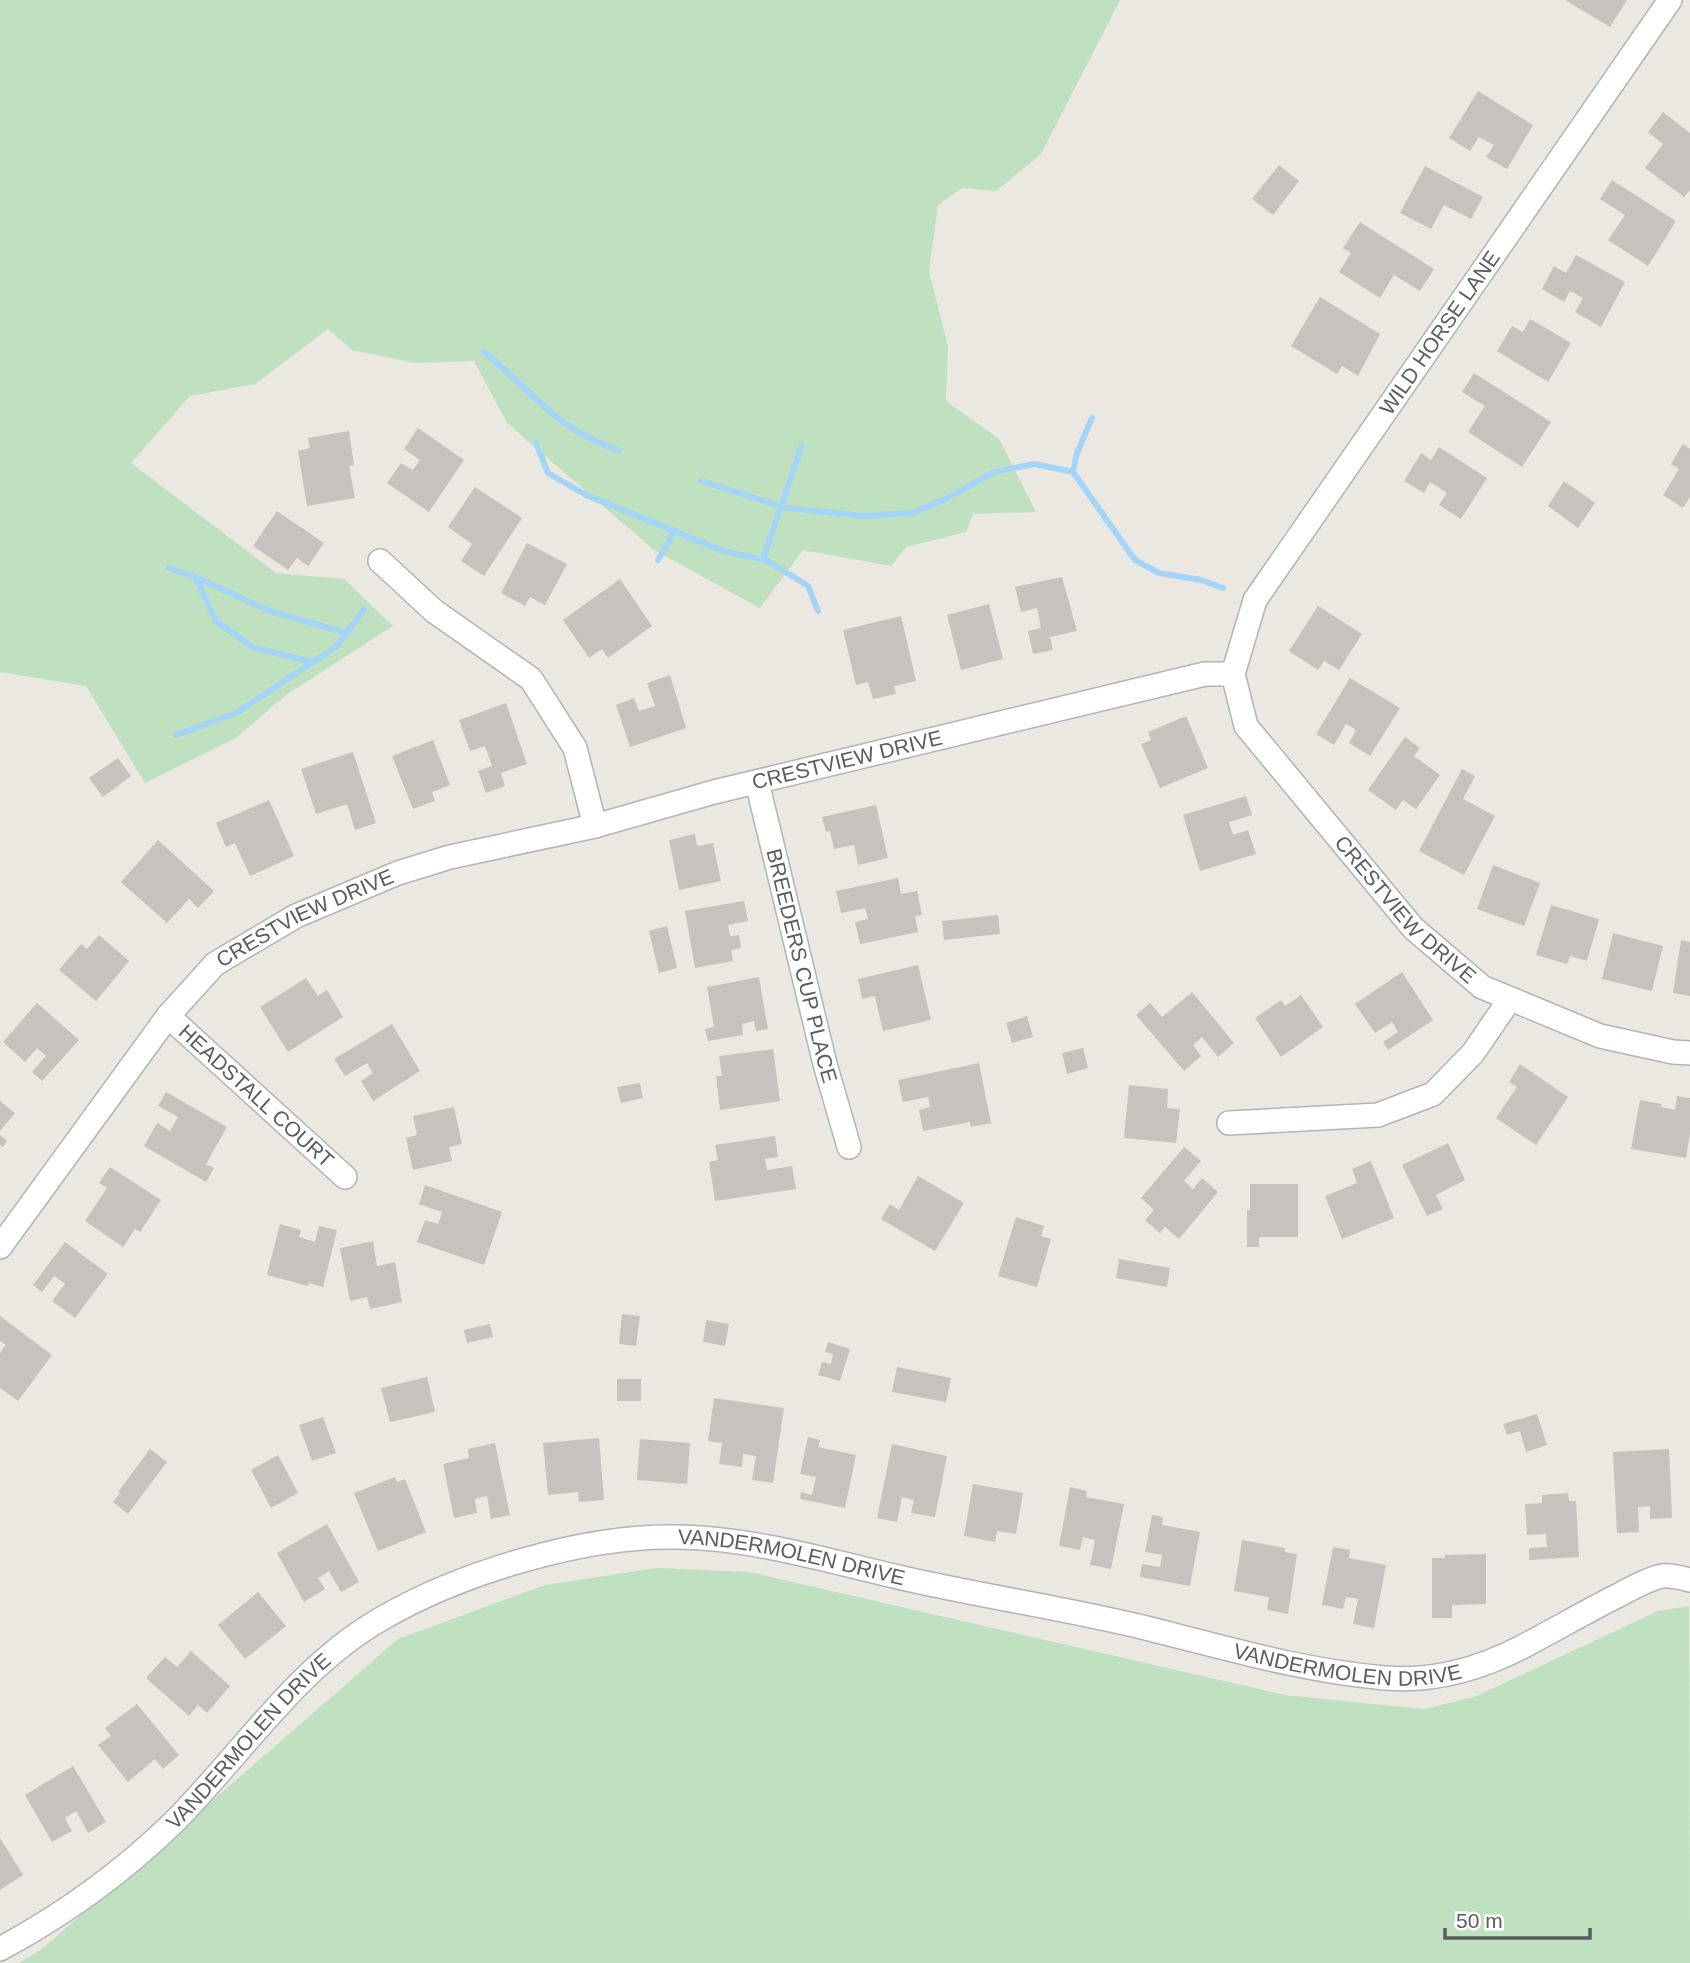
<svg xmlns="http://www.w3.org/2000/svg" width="1690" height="1963" font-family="Helvetica,sans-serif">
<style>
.green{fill:#bfe1bf}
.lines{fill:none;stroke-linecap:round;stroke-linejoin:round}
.stream{stroke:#a4d5f7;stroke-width:6}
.building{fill:#c6c3be}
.minor-casing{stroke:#b1b3b7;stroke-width:26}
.minor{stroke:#fff;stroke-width:23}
.labels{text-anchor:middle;stroke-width:6;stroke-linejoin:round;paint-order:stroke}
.street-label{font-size:21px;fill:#595c60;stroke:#fff}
</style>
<rect width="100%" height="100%" fill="#ebe8e1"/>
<!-- green -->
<path class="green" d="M0,0H1120L1041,154L996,191L962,188L938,205L929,271L948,346L946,401L999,439L1036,512L973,514L966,532L906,547L891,566L803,550L760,608L654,550L507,423L474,361L416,363L352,350L328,329L255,384L190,396L131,463L276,573L344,579L393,626L286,695L236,738L145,783L86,686L0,672Z
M657,1568L749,1572L1285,1695L1424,1709L1474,1697L1658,1611L1689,1606L1690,1963H19L42,1949L398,1639L545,1585Z"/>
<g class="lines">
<!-- stream -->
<path class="stream" d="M484,352C533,391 555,430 619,450
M536,443L548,473L586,495L723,551L766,560L808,586L818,611
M1073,472L1077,453L1092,418
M701,481L787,508L865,516L912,513L946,499L994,472L1034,464L1073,472L1135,560L1159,573L1201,580L1223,588
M763,559L802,445
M658,560L675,531
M169,568L195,577L216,621L254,648L313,662L336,647L364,610
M195,577L270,611L347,633
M176,735L236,713L313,662"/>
</g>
<!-- building -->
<path class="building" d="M1565,0H1627L1610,27Z
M1478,91L1533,125L1507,169L1486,157L1494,145L1479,137L1470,151L1449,138Z
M1663,112L1690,133V190L1684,197L1645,168L1663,144L1648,132Z
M1279,165L1299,181L1273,215L1252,199Z
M1425,166L1483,197L1471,219L1444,205L1431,229L1400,213Z
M1612,180L1676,221L1648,266L1608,240L1625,215L1600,199Z
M1360,222L1434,269L1420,291L1394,275L1380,298L1339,272L1351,253L1343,248Z
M1576,255L1625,282L1601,327L1575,312L1583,298L1570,291L1564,302L1542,289L1554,266L1566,273Z
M1320,297L1380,334L1358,376L1342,366L1337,374L1291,346Z
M1530,319L1571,343L1548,382L1497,351L1512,326L1523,332Z
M1474,373L1551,422L1522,467L1468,432L1485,406L1462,392Z
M418,428L464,460L429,512L387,483L401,463L413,470L420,460L404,449Z
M349,431L354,465L349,466L355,498L307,506L298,451L310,448L308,438Z
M1683,444L1690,449V497L1683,508L1663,495L1679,469L1671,464Z
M1439,447L1487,478L1461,519L1439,505L1447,493L1430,482L1424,493L1404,481L1421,453L1431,460Z
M1564,481L1595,503L1578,528L1548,506Z
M475,487L522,518L484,576L461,561L472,544L448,527Z
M277,511L324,543L308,566L297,558L288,570L253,546Z
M527,543L567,564L545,605L530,597L525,606L501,593Z
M1062,577L1077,631L1050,637L1053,650L1033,654L1028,631L1041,628L1037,608L1021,612L1015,587Z
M620,579L652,626L608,658L602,649L589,658L563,620Z
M989,604L1003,659L961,670L947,615Z
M1318,606L1362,634L1339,670L1324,661L1318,670L1289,651Z
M901,616L916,681L894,686L896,694L873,699L868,682L856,685L843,630Z
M670,675L686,728L630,747L616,705L634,698L639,711L655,706L647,683Z
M1350,678L1400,708L1370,756L1349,743L1356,730L1346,724L1334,745L1316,734Z
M506,703L527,764L501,773L505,786L486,793L478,771L492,766L485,746L470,751L459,720Z
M1186,716L1208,768L1160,788L1141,744L1151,740L1148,732Z
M1405,737L1420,748L1414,756L1440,775L1416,809L1403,800L1396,810L1368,790Z
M433,740L450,785L432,792L435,801L413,809L392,756Z
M353,752L376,823L355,830L347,804L316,814L301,769Z
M118,758L131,776L103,797L89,778Z
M1462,769L1475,776L1463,799L1495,816L1464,875L1419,851Z
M1246,796L1252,815L1229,822L1233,835L1248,830L1256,854L1200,871L1183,815Z
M269,800L294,856L250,876L235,843L226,847L216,823Z
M876,805L888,858L858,865L854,845L834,849L830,831L826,832L822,817Z
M695,834L697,846L713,843L721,881L679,890L669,840Z
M158,840L214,891L198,908L189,899L167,923L121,882Z
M1493,865L1540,883L1524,926L1477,909Z
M898,878L901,894L917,891L922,915L915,916L918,932L860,944L855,922L868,919L865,908L841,913L836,891Z
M744,901L748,921L728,925L730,936L739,935L741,948L731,950L733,961L695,968L685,911Z
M1551,905L1599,919L1587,961L1570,956L1567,964L1536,955Z
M998,915L1000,934L944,940L942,921Z
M667,926L677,968L659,973L649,931Z
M1613,933L1663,946L1652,991L1602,979Z
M99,935L129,961L96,1001L59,970L81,944L87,949Z
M1681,940L1690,942V996L1673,993Z
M918,965L931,1020L883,1031L875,996L862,999L858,979Z
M1402,972L1433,1020L1388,1050L1383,1042L1398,1032L1392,1022L1375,1033L1355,1004Z
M759,977L768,1029L756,1031L754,1021L742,1024L743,1035L708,1041L705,1029L714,1027L707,987Z
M306,978L318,996L327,990L343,1017L288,1052L260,1007Z
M1192,992L1234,1043L1218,1057L1202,1037L1193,1045L1201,1056L1184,1071L1136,1015L1150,1003L1162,1017Z
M1301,995L1323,1027L1281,1057L1255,1018L1281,1000L1285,1006Z
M37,1003L79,1040L42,1081L32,1072L46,1056L37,1048L25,1062L3,1042Z
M1027,1016L1033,1037L1012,1043L1006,1023Z
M392,1024L420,1071L373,1101L361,1081L373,1073L367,1063L345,1076L334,1059Z
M1083,1048L1088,1068L1067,1074L1062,1053Z
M773,1049L780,1101L720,1110L716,1076H722L719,1056Z
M979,1063L991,1123L971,1127L970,1122L923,1131L919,1110L930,1107L928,1097L903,1102L898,1080Z
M1520,1064L1568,1097L1536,1145L1496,1118L1517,1087L1509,1082Z
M640,1083L643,1098L621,1103L617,1087Z
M1129,1085L1168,1089L1167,1108L1180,1109L1176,1143L1124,1138Z
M166,1092L227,1127L206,1164L214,1168L206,1182L144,1146L157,1123L170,1131L178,1117L158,1106Z
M1677,1096L1690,1098V1133L1686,1158L1631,1149L1640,1100L1662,1104L1661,1107L1675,1110Z
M0,1101L15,1113L0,1131Z
M454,1107L462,1144L449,1147L452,1161L413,1170L406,1138L417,1135L413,1116Z
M0,1135L7,1141L3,1147L0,1145Z
M775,1136L778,1157L765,1159L767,1170L792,1166L796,1189L715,1201L709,1162L718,1160L715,1145Z
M1448,1143L1465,1180L1436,1195L1443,1209L1427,1216L1402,1165Z
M1184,1147L1201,1161L1184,1181L1193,1189L1202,1178L1218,1192L1179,1239L1165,1227L1160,1233L1145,1220L1154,1210L1141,1198Z
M1371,1161L1394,1218L1342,1239L1325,1196L1357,1183L1352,1169Z
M110,1167L161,1200L140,1232L135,1229L123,1247L85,1221L107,1188L99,1183Z
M918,1176L964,1203L935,1251L881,1219L890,1204L899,1210Z
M1250,1184H1298V1237H1259V1247H1247V1210H1250Z
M425,1185L502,1212L484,1265L417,1242L425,1220L438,1224L442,1212L419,1204Z
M1016,1217L1044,1226L1041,1236L1051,1239L1037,1287L998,1276Z
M280,1224L301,1230L299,1237L315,1242L319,1226L337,1230L323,1287L309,1283L308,1286L267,1275Z
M373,1241L377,1266L395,1262L402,1302L370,1309L367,1297L350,1301L340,1248Z
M65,1242L108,1274L75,1318L52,1301L65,1284L54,1276L42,1292L33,1285Z
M1119,1259L1170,1268L1167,1287L1116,1278Z
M622,1314L640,1316L636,1346L619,1344Z
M0,1316L52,1355L18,1401L0,1388V1353L6,1345L0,1341Z
M706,1320L729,1324L725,1346L703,1342Z
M490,1324L493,1337L467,1343L464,1330Z
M828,1342L850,1349L840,1381L818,1375L822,1362L831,1364L833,1354L825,1352Z
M897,1367L951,1378L946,1402L892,1392Z
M427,1377L435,1412L390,1422L381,1388Z
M617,1379H641V1401H617Z
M714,1398L784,1408L773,1483L752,1480L756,1456L743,1454L742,1467L719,1464L722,1443L708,1441Z
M1537,1414L1547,1445L1526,1452L1520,1431L1507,1435L1503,1424Z
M323,1417L336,1453L312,1461L299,1425Z
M808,1437L820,1440L818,1447L856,1455L845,1508L800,1499L801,1492L812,1495L816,1477L800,1474Z
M599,1438L604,1500L579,1502L578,1492L548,1495L543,1443Z
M640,1439L690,1443L687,1484L637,1480Z
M495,1443L510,1515L491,1519L487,1496L475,1499L477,1513L454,1518L443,1464L469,1458L468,1449Z
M892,1444L947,1456L935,1517L911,1513L914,1500L902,1497L897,1522L877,1518Z
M150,1449L167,1462L128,1514L113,1502L120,1493L118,1492Z
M1669,1449L1672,1518L1650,1519V1506L1638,1507L1639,1532L1617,1533L1613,1452Z
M278,1455L298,1493L271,1508L251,1470Z
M395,1477L397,1482L405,1479L426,1532L378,1551L354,1493Z
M973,1484L1023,1493L1016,1534L997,1531L995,1542L964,1536Z
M1070,1487L1087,1491L1086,1497L1124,1504L1111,1569L1090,1565L1095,1540L1083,1537L1080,1550L1059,1546Z
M1568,1493L1569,1501H1576L1579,1557L1529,1560V1548L1547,1547L1546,1534L1527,1535L1525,1504L1542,1503V1495Z
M1152,1515L1163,1517L1162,1525L1200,1532L1190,1586L1140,1577L1142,1564L1160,1567L1162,1555L1145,1552Z
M327,1524L359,1582L341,1592L329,1571L318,1578L325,1589L304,1602L277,1553Z
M1242,1540L1285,1548V1552L1297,1554L1288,1614L1267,1610L1269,1597L1234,1591Z
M1333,1547L1350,1550L1349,1558L1386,1565L1374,1628L1353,1624L1358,1599L1346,1597L1343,1609L1322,1605Z
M1486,1554V1604L1452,1605V1618H1432V1558H1445V1555Z
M258,1592L286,1626L245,1659L218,1625Z
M191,1651L230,1686L207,1713L198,1705L189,1716L146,1678L165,1657L177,1667Z
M137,1704L179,1755L163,1769L155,1759L128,1782L98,1745L111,1736L105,1728Z
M73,1766L106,1822L88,1833L76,1811L65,1818L72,1831L52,1842L25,1795Z
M0,1838L23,1875L0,1890Z"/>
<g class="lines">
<!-- minor casing -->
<g class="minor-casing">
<g id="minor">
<path d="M380,561L434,611L531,679L575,748L595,826"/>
<path id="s1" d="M1233,674L1255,600L1670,0"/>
<path id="s2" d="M757,782L825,1064L849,1147"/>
<path id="s3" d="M168,1016L345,1177"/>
<path d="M1229,1123L1378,1115L1433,1094L1473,1053L1510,999"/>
<path id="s4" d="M0,1247L168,1016L215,964L296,916L398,873L450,857L595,826L714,792L1205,674H1233L1246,726L1413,928L1482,987L1600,1036L1673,1052L1690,1053"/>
<path id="s5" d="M0,1949C63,1915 123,1872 174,1822C242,1754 296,1668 381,1619C460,1573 584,1535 677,1537C752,1538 825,1560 898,1577C980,1596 1064,1608 1146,1628C1226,1648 1303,1671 1385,1678C1433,1682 1477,1670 1520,1648C1553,1631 1585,1612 1619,1595C1632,1588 1648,1579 1662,1576C1671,1575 1681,1578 1690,1580"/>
</g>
</g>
<!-- minor -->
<use href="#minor" class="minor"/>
</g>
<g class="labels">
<!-- street labels -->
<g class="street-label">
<text dy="7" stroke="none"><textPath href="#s1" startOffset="402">WILD HORSE LANE</textPath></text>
<text dy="7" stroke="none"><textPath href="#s4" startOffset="1024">CRESTVIEW DRIVE</textPath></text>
<text dy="7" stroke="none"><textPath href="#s4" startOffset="1717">CRESTVIEW DRIVE</textPath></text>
<text dy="7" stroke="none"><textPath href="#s4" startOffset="457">CRESTVIEW DRIVE</textPath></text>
<text dy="7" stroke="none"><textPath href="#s2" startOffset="189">BREEDERS CUP PLACE</textPath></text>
<text dy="7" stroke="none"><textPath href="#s3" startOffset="119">HEADSTALL COURT</textPath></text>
<text dy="7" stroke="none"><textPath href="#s5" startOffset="934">VANDERMOLEN DRIVE</textPath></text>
<text dy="7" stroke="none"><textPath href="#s5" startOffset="1502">VANDERMOLEN DRIVE</textPath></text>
<text dy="7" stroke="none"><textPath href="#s5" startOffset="326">VANDERMOLEN DRIVE</textPath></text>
</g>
</g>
<!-- scale -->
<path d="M1445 1928v10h145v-10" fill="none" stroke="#595c60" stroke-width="3.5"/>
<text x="1456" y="1928" font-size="21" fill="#595c60" stroke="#ffffff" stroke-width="5" paint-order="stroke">50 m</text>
</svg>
